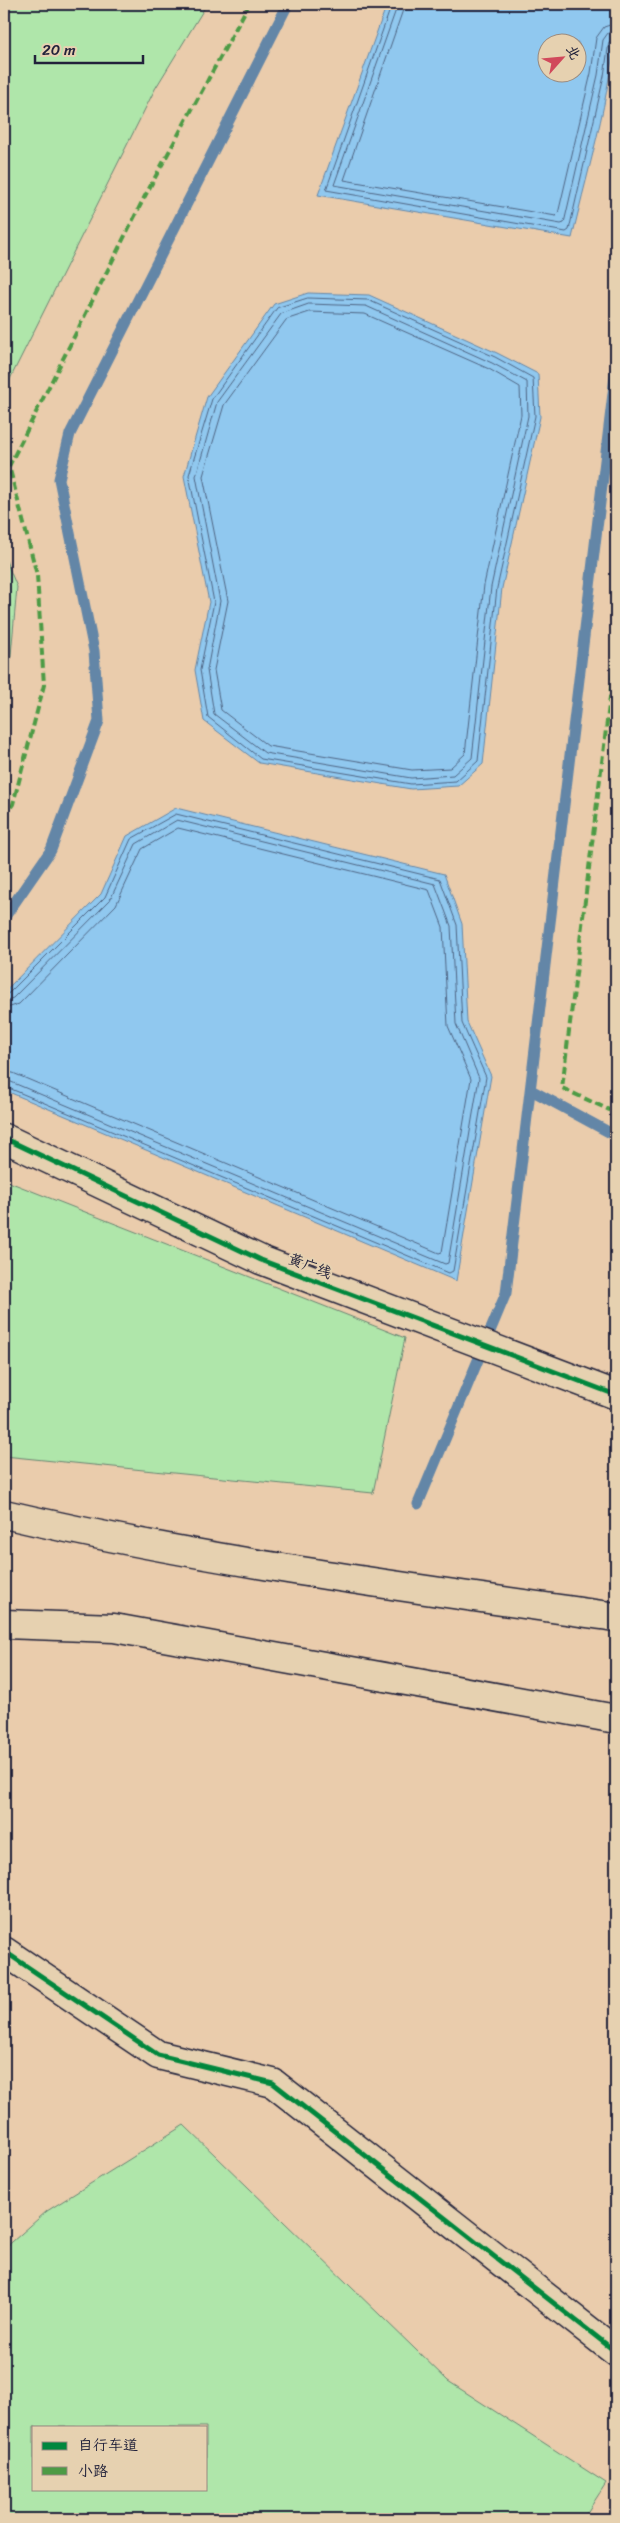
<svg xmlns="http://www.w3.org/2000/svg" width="620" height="2523" font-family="Sriracha,'LXGW WenKai TC',sans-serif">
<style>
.green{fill:#afe6aa;stroke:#688472;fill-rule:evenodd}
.water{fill:#90c8ef;stroke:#6486a7;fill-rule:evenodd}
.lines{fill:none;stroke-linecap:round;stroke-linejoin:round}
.shore{stroke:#4e6483;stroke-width:1}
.stream{stroke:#6486a7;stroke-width:11}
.minor-casing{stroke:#22223b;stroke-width:31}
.highway-casing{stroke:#22223b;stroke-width:31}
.minor{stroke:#e6d1b0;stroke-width:28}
.highway{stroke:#e6d1b0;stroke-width:28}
.quiet{stroke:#4d9b45;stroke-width:4;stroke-dasharray:8 4;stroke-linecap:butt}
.cycleway-casing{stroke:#e6d1b0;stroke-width:8}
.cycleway{stroke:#00873e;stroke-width:5}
.labels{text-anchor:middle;stroke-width:4;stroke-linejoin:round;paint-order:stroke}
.street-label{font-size:15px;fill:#22223b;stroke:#e6d1b0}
</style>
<rect width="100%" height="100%" fill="#eaccac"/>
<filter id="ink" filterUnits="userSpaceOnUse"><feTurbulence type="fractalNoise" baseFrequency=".02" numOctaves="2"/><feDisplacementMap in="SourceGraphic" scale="10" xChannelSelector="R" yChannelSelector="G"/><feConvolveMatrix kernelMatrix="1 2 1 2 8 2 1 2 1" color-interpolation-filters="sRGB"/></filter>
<g filter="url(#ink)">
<!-- green -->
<path class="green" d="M4,4H207L155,89L4,391Z
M4,556L17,587L4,735Z
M4,1180L405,1338L373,1493L4,1456Z
M184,2125L448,2381L606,2483L583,2519H4V2249L47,2211ZM34,2427H206V2489H34Z"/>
<!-- water -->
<path class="water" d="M387,4H616C616,79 589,164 572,238L318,195ZM548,42H578V72H548Z
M308,293L369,295L497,353L538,374L540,417L502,588L483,764L458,786L411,789L259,763L204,721L195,670L209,602L184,476L207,397L274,304Z
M176,808L444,874L462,924L467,1022L491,1076L456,1281L4,1090V992L101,894L127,836Z"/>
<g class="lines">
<!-- shore -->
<path class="shore" d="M392,4L326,190L566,232L569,230L604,76L609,42L616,37
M398,4L334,185L561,224L564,223L598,75L603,40L608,33L616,31
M405,4L344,180L556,216L558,214L591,73L596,38L604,27L616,23
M308,298L368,300L495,357L533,378L535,416L497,588L478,761L456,781L411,784L261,759L208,717L200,670L214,602L189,475L212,399L277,308Z
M309,304L366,306L492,363L527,382L528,416L491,587L472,758L453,775L411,778L265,753L214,714L207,670L220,601L196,476L217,402L281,314Z
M310,312L365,314L489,369L520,387L521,415L484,585L465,754L450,768L412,770L268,746L221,710L214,670L228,601L203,476L224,405L286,320Z
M4,995L9,993L105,897L131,839L176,814L440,879L457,925L462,1023L486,1077L453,1271L449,1273L4,1086
M4,1001L13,998L110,900L136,844L177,820L435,884L451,926L456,1024L479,1078L448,1263L445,1264L4,1079
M4,1009L19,1004L116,905L142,849L178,828L429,890L443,927L448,1026L471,1079L442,1252L439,1253L13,1073L4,1072"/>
<!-- stream -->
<path class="stream" d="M4,918L51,850L99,721L94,651L59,479L70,434L288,4
M531,1090L616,1136
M418,1504L506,1293L616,368"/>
<!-- minor casing -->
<g class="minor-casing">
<path id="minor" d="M4,1138L261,1260L616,1395
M4,1951L158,2055L273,2083L616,2352"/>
</g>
<!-- highway casing -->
<g class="highway-casing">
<path id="highway" d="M4,1514C205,1561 411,1588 616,1617
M4,1624L114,1628L616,1719"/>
</g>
<!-- minor -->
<use href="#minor" class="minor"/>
<!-- highway -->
<use href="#highway" class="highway"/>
<!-- quiet -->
<path class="quiet" d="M616,648L562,1088L616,1113
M4,817L13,804L44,685L37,575L9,466L145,196L249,4"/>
<!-- cycleway casing -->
<g class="cycleway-casing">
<path id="cycleway" d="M4,1138L261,1260L616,1395
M4,1951L158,2055L273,2083L616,2352"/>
</g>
<!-- cycleway -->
<use href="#cycleway" class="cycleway"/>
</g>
</g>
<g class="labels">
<!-- street labels -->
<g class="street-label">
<text transform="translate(310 1266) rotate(21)" y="5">黄广线</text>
</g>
</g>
<!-- margin -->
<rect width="620" height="2523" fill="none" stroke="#e6d1b0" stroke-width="20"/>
<rect x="10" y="10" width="600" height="2503" fill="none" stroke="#22223b" stroke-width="2" filter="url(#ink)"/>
<!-- legend -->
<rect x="32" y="2426" width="175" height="65" fill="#e6d1b0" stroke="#988b81"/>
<rect x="42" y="2442" width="25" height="8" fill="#00873e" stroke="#988b81"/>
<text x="78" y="2450" font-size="15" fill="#22223b">自行车道</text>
<rect x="42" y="2467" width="25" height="8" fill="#4d9b45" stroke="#988b81"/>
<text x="78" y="2476" font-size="15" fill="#22223b">小路</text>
<!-- north arrow -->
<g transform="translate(562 58) rotate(63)"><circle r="24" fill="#e6d1b0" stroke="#988b81"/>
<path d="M0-4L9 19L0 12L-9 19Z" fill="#d1495b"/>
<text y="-8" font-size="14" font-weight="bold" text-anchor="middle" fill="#22223b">北</text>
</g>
<!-- scale -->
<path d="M35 55v8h108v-8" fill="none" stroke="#22223b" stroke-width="2.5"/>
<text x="42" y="55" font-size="15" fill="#22223b" stroke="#e6d1b0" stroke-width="4" paint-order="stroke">20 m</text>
</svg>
